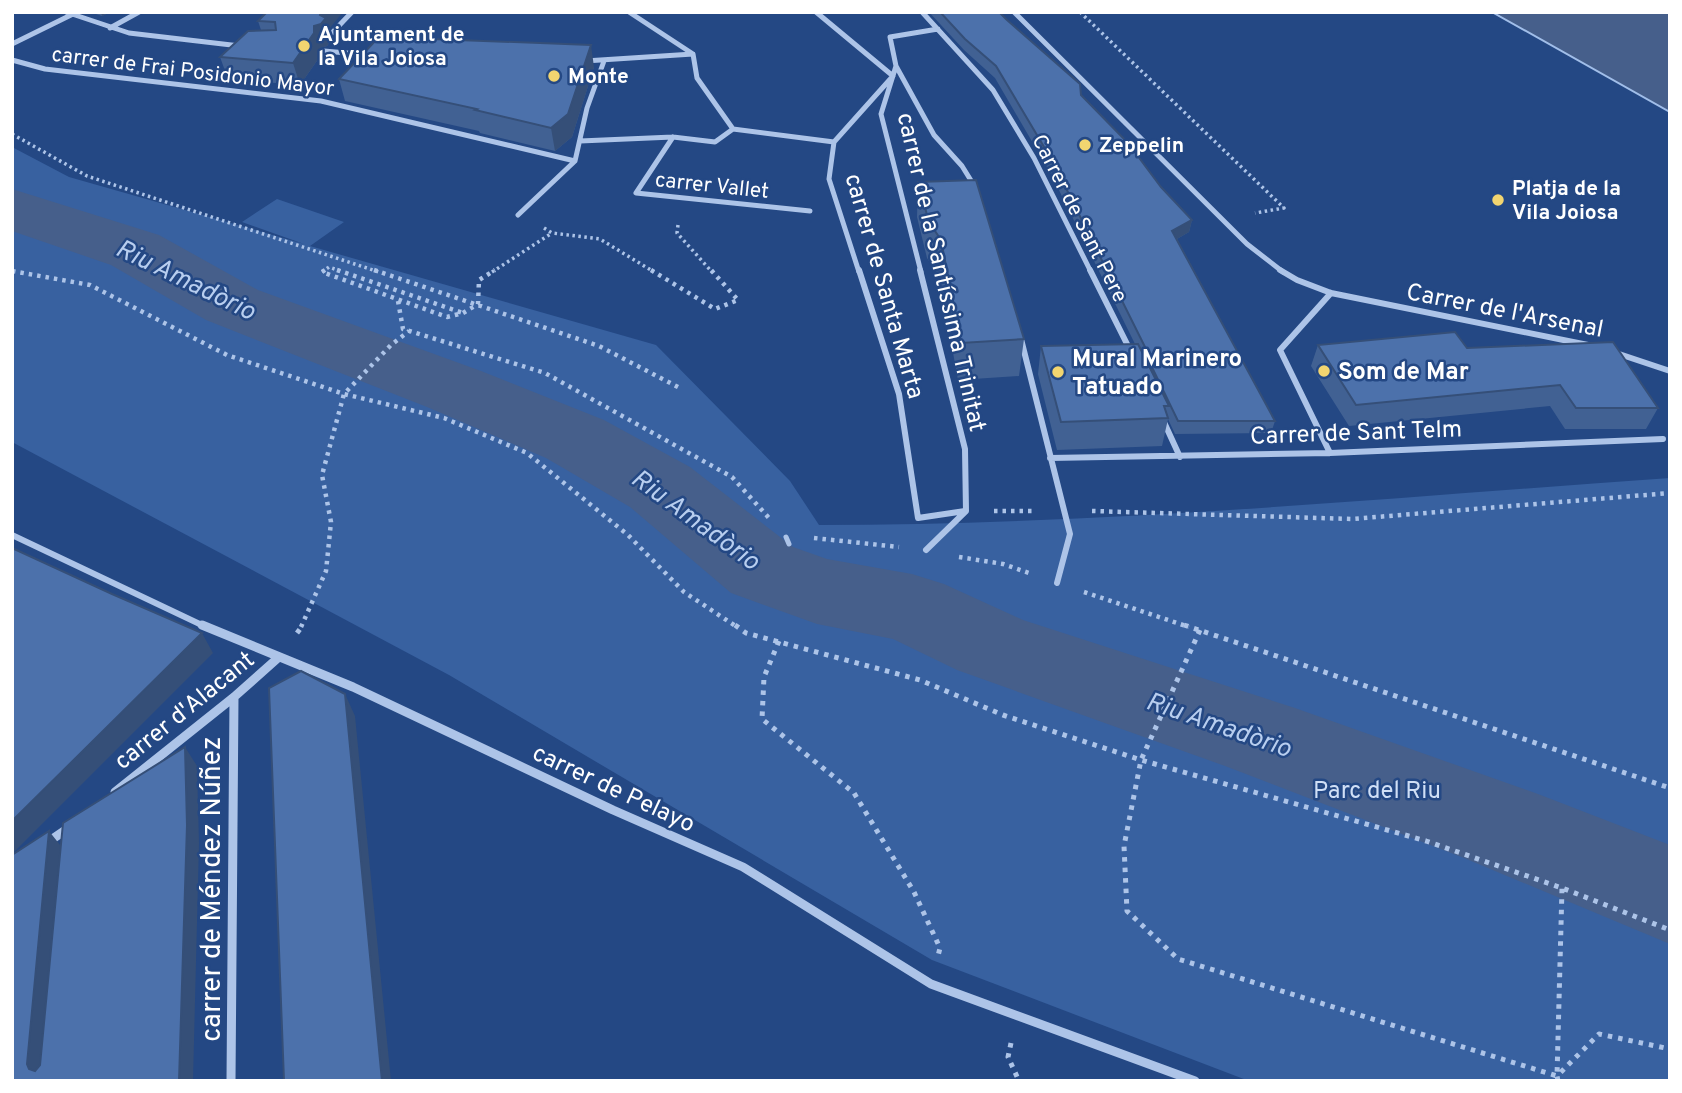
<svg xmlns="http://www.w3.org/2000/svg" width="1682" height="1093" font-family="Overpass,sans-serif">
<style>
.green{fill:#3861a0}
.water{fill:#465f8b;stroke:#a1bee9;stroke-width:2}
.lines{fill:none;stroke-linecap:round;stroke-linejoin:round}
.river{fill:#465f8b;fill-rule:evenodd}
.path-far2{stroke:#adc4e8;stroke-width:3.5;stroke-dasharray:2.5 3.5;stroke-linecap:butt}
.path-far1{stroke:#adc4e8;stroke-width:4.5;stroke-dasharray:3.5 5;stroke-linecap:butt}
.path{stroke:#adc4e8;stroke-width:5;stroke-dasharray:4.5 6;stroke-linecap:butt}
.pedestrian{stroke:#adc4e8;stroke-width:5}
.minor-far2{stroke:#adc4e8;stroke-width:5}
.minor-far1{stroke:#adc4e8;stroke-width:6}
.minor{stroke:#adc4e8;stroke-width:9}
.wall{fill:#416193}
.shaded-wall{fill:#354f78}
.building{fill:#4c71ab;stroke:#354f78;stroke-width:2}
.poi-dot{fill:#f2d570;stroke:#244884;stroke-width:2.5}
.labels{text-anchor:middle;stroke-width:5;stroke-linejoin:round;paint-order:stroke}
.far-poi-label{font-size:21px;font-weight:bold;fill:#fff;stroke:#244884;text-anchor:start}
.far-street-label{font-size:21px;fill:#fff;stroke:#244884}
.street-label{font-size:24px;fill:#fff;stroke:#244884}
.poi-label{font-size:24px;font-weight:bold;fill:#fff;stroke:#244884;text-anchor:start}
.park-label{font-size:24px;fill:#d0dff6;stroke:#244884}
.water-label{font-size:26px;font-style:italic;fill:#b8ceef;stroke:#244884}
.near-street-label{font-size:28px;fill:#fff;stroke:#244884}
</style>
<rect width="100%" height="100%" fill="#244884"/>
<!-- green -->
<path class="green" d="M12,147L69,177L304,244L242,222L277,199L344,222L310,246L656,345L790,481L819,525C1103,525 1386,498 1670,478V1081H1249L932,960L449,675L12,442Z"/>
<!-- water -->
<path class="water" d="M1492,12H1670V112Z"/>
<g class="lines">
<!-- river -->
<path class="river" d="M12,189L159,235L258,290L481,371L604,420L690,467L793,547L827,559L912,574L944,584L1023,620L1295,708L1538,794L1670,845V944L1464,858L1225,766L957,670L893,639L817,624L731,593L630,507L546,458L427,407L206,320L111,265L12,231Z"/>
<!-- path-far2 -->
<path class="path-far2" d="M1080,12L1284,208L1255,213
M12,134L87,176L379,272
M678,225L677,233L712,272
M544,228L552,233L600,239L654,272
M12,271L16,272
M322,272L329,267L343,272
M492,272L552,233"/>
<!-- path-far1 -->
<path class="path-far1" d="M325,270L322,272L447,317L463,313
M337,270L463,313
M374,270L599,346L678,387
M651,270L715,309L738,300L711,270
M12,271L90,285L227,355L344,394L444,418L527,453L628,535L684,592L737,627
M398,301L403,329L545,373L732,477L769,518
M463,313L478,304L479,280L495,270
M994,511H1035
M1092,511L1352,519L1670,493
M814,538L899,547
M959,557L1003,564L1032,574
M1084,592L1189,627
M301,627L326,571L331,522L322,475L344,394L391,345L409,331"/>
<!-- path -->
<path class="path" d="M735,625L746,633L920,680L1003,715L1141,760L1426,841L1562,888L1670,930
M1184,625L1670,788
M1200,630L1141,760L1124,846L1127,911L1178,959L1557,1076L1562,888
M297,633L303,625
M779,641L764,677L762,719L854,793L914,892L940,948L938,956
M1011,1043L1008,1057L1019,1081
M1558,1081L1557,1076L1599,1034L1670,1049"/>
<!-- pedestrian -->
<path class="pedestrian" d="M786,537L789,544"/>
<!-- minor-far2 -->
<path class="minor-far2" d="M66,12L129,33L240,46
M629,12L693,54L697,78L733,129L834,142
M816,12L893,76L834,142
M922,12L993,90L1034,158L1091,272
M1014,12L1247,244L1283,272
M110,28L139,12
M331,34L352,12
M12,44L71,15
M324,51L370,55
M12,60L45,69L321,101L575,161
M585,61L693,54
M896,66L934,135L962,166L975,187
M673,137L636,193L810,211
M580,141L673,137L715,142L733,129
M834,142L829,179L859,272
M518,215L575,161L587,108L604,61
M921,272L881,114L896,66L890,37L938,29"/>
<!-- minor-far1 -->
<path class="minor-far1" d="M859,270L899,394L918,518L965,511
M920,270L965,449L966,511L926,550
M1090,270L1131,352
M1280,270L1297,280L1331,293L1588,345
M1021,339L1070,534L1057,583
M1613,352L1670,371
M1163,420L1180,457
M1330,453L1280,350L1331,293
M1050,458L1330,453L1663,439
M12,535L206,627"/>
<!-- minor -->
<path class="minor" d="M202,625L353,687L613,810L743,867L931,984L1195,1081
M115,792L234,697L279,657
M48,842L70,827
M231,1081L234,697"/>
</g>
<!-- wall -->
<path class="wall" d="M90,12H110L102,16Z
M267,12L329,29L332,39L327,46L320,48L321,55L300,85L228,79L220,57L261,30L258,21Z
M929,12H999L1081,95L1161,187L1192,220L1189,232L1177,239L1275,421L1271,433L1175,434L1168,419L1162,446L1057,450L1038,374L1041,346L1135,344L1051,174L995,78L964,50Z
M594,67L572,137L555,151L480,133L479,131L345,101L339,79Z
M918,182L1024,339L1019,376L958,380L939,276L927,258L917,217Z
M1318,345L1467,348L1658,408L1646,429H1565L1550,406L1349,426L1311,366Z"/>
<!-- shaded-wall -->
<path class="shaded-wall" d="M101,12H110L102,16Z
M321,12H343L329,29L332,39L327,46L320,48L321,55L300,85L293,63L320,15Z
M591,45L594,67L572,137L555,151L551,128Z
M1192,220L1189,232L1170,243L1172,231Z
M202,633L213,653L12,854V821Z
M345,694L355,716L391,1081H382Z
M185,747L197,766L199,843L193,1081H179Z
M49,831L64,850L44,1081L29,1069L27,1064Z"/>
<!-- building -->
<path class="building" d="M267,12H321L320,15L326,18L321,24L314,26V33L293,63L220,57L248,31L276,30L275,22L258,21Z
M940,12H999L1007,20L1080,84L1081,95L1128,143L1161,187L1192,220L1172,231L1275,421H1178L1148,359H1151L1053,162L996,66L965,39Z
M379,37L591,45L568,114L551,128L475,110L477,109L339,79Z
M976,180L1024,339L961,343L941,240L929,222L918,182Z
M1455,332L1467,348L1613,342L1658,408H1576L1560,385L1356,405L1318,345Z
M1138,344L1169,406H1164L1168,418L1061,422L1041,346Z
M12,548L112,594L202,633L12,821Z
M301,671L345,694L382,1081H284L269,688Z
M185,747L187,825L179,1081H12V855L49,831L27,1064L29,1069L35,1071L40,1065L63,823Z"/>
<!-- markers -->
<g class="poi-dot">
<circle cx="304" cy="46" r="7"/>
<circle cx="554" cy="76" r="7"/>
<circle cx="1085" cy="145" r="7"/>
<circle cx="1498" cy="200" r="7"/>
<circle cx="1324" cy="371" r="7"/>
<circle cx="1058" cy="372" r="7"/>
</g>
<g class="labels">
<!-- far-poi labels -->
<g class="far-poi-label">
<text x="318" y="41">Ajuntament de<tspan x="318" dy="24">la Vila Joiosa</tspan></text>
<text x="568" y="83">Monte</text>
<text x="1099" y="152">Zeppelin</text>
<text x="1512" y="195">Platja de la<tspan x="1512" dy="24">Vila Joiosa</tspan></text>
</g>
<!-- far-street labels -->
<g class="far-street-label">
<text transform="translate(193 71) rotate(7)" y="7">carrer de Frai Posidonio Mayor</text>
<text transform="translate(712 185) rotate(6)" y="7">carrer Vallet</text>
<text transform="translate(1080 218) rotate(63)" y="7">Carrer de Sant Pere</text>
</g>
<!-- street labels -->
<g class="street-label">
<text transform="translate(942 272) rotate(77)" y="8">carrer de la Santíssima Trinitat</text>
<text transform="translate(885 286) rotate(74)" y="8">carrer de Santa Marta</text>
<text transform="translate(1505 310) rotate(11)" y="8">Carrer de l'Arsenal</text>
<text transform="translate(1356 432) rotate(-2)" y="8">Carrer de Sant Telm</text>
<text transform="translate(184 710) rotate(-39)" y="8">carrer d'Alacant</text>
<text transform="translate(614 788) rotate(25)" y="8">carrer de Pelayo</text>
</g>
<!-- poi labels -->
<g class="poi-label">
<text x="1072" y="366">Mural Marinero<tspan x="1072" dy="28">Tatuado</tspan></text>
<text x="1338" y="379">Som de Mar</text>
</g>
<!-- park labels -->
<g class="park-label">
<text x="1377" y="798">Parc del Riu</text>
</g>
<!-- water labels -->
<g class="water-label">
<text transform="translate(186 279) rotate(26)" y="9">Riu Amadòrio</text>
<text transform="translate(696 519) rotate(36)" y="9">Riu Amadòrio</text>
<text transform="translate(1219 724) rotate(19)" y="9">Riu Amadòrio</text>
</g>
<!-- near-street labels -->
<g class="near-street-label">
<text transform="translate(210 889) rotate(-90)" y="10">carrer de Méndez Núñez</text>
</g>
</g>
<!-- border -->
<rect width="1682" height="1093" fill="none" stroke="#ffffff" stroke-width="28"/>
</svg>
